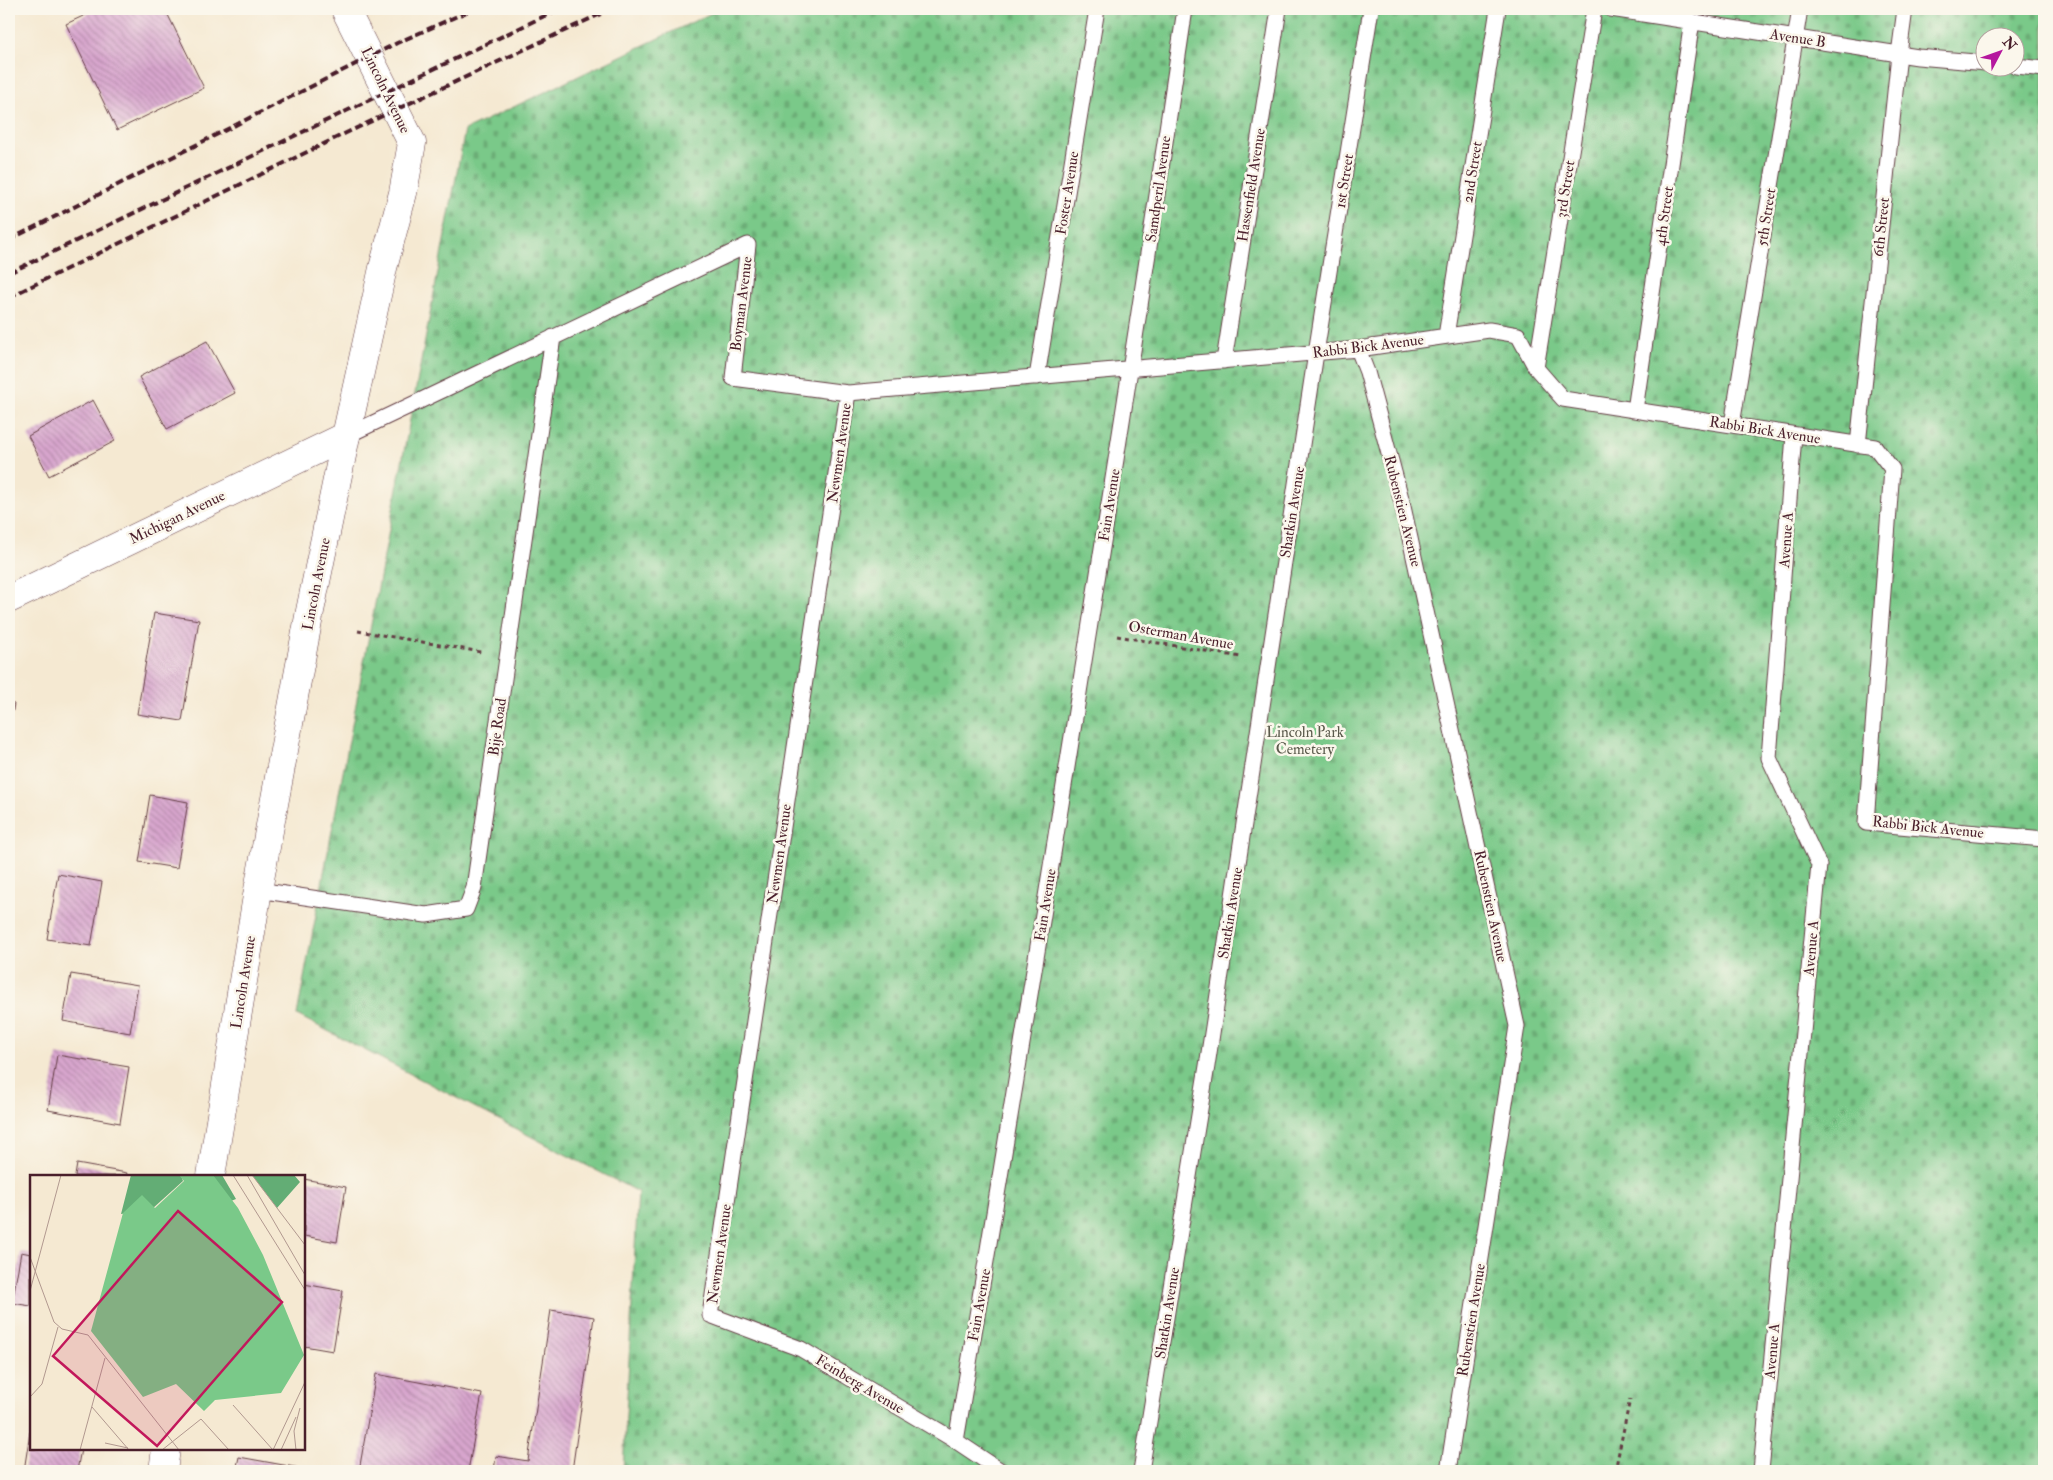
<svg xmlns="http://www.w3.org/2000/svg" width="2053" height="1480" font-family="'IM FELL Double Pica',serif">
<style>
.cemetery{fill:url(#cemetery-stones);stroke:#62745a;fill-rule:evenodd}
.building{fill:url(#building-back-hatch)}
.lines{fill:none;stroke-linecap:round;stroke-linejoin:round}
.lane-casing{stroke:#643d44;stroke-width:17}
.street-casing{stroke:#643d44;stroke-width:29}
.secondary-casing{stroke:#643d44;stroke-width:29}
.path{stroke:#643d44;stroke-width:3;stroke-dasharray:4 4;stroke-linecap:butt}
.lane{stroke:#fff;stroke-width:15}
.street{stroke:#fff;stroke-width:28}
.secondary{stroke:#fff;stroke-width:28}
.rail{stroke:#4a1f2b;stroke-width:4;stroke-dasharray:8 4;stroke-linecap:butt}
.labels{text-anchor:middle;stroke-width:5;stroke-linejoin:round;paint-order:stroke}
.street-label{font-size:15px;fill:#4a1f2b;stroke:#fbf7ec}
.park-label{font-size:15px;fill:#5b5a4c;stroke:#fbf7ec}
.inset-road{fill:none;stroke:#b1988f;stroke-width:1}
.view{fill:#c2185b;fill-opacity:0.15;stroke:#c2185b;stroke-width:2.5}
.inset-edge{fill:none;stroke:#4a1f2b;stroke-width:2.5}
</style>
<defs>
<pattern id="cemetery-stones" width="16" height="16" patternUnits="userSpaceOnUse" patternTransform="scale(1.25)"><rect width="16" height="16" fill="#7ac989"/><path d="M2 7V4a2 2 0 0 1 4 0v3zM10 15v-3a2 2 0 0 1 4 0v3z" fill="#6bac76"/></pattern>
<pattern id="building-back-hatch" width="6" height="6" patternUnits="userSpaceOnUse" patternTransform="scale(1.25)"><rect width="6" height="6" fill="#d8a6ce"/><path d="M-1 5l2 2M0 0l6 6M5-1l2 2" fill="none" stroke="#b187a7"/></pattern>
</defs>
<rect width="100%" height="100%" fill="#fbf7ec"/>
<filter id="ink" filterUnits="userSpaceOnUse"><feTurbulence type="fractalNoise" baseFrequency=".02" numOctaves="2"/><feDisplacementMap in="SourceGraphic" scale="10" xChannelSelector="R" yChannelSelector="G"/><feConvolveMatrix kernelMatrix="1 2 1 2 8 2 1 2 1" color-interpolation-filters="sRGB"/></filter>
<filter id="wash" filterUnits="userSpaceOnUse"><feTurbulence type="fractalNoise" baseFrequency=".0096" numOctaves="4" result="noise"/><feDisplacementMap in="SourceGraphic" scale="20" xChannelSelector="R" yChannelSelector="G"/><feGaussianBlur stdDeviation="1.12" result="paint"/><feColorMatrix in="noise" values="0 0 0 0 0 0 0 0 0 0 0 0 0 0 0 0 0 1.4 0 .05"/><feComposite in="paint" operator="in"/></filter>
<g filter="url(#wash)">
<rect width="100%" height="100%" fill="#f5e9d2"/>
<!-- cemetery -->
<path class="cemetery" d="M720,9H2044V1471H623L638,1192L297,1015L465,130ZM1986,38H2016V68H1986Z"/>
<g id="blocks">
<!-- building -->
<path class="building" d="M98,9H165L204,88L117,130L66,24Z
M207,341L235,393L167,429L139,377Z
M93,400L115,441L49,476L28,436Z
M154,613L199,620L182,721L137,714Z
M9,704H14L10,727H9Z
M150,795L188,802L177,868L139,862Z
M58,874L102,882L91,946L47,939Z
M71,974L138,985L130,1033L63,1021Z
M57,1055L129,1067L120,1123L48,1110Z
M77,1164L127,1173L126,1176H75Z
M304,1179L346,1187L337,1242L304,1236Z
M21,1252L31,1254V1306L12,1303Z
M304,1284L343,1291L333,1351L304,1346Z
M551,1310L594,1317L572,1471H494L496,1456L528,1461Z
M376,1374L482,1394L468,1471H359Z
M30,1432L31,1449H81L77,1471H24Z
M239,1457L300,1468L299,1471H236Z"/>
</g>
</g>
<g filter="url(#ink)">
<use href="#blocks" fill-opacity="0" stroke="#643d44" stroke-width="1"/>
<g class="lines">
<!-- lane casing -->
<g class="lane-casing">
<path id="lane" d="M1611,9L1918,57L1986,63
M2016,66L2044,69
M748,245L733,378L848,393L1358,349L1489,330L1518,335L1536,368L1563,399L1875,447L1892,469L1866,823L2044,839
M1446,336L1498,9
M1358,349L1367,372L1402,502L1517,1026L1448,1471
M1224,361L1279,9
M1536,368L1594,9
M1037,377L1097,9
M848,393L710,1315L801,1349L956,1441L1001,1471
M1635,410L1692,21
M1732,425L1800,9
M346,436L748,245
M1858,445L1899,54L1905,9
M258,890L426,915L466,909L474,888L553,337
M956,1441C1036,964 1114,487 1185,9
M1141,1471L1207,1066L1316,353L1371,9
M1761,1471L1819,865L1769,758L1794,435"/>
</g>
<!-- street casing -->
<g class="street-casing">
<path id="street" d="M9,599L346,436"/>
</g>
<!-- secondary casing -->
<g class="secondary-casing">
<path id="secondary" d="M211,1176L258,890L310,611L346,436L383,268L403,193L412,143L345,9
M163,1471L166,1449"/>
</g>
<!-- path -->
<path class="path" d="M358,631L481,652
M1117,636L1241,657
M1615,1471L1630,1399"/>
<!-- lane -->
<use href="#lane" class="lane"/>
<!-- street -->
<use href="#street" class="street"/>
<!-- secondary -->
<use href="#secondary" class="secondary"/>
<!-- rail -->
<path class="rail" d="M9,240L397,43L473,9
M9,273L559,9
M9,297L346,133L611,9"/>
</g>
</g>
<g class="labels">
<!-- street labels -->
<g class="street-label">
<text transform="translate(1798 38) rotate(9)" y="5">Avenue B</text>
<text transform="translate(386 90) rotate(64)" y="5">Lincoln Avenue</text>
<text transform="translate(1472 172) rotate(-81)" y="5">2nd Street</text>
<text transform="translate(1344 181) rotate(-81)" y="5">1st Street</text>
<text transform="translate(1251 185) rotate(-81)" y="5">Hassenfield Avenue</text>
<text transform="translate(1158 189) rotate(-82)" y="5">Samdperil Avenue</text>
<text transform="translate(1565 189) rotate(-81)" y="5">3rd Street</text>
<text transform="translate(1067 193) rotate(-81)" y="5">Foster Avenue</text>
<text transform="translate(1664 216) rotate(-82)" y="5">4th Street</text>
<text transform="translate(1766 217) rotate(-81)" y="5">5th Street</text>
<text transform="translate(1881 227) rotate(-84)" y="5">6th Street</text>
<text transform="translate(741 304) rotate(-83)" y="5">Boyman Avenue</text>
<text transform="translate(1368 346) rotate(-7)" y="5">Rabbi Bick Avenue</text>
<text transform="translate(1765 430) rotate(9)" y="5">Rabbi Bick Avenue</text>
<text transform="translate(839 453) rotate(-82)" y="5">Newmen Avenue</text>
<text transform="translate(1109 505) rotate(-81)" y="5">Fain Avenue</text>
<text transform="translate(1403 511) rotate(76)" y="5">Rubenstien Avenue</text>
<text transform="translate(1292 512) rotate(-81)" y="5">Shatkin Avenue</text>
<text transform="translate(177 517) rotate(-26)" y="5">Michigan Avenue</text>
<text transform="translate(1786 540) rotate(-86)" y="5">Avenue A</text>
<text transform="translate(316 584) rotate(-79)" y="5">Lincoln Avenue</text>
<text transform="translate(1181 635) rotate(10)" y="5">Osterman Avenue</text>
<text transform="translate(497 727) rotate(-82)" y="5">Bije Road</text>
<text transform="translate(1928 827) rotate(6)" y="5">Rabbi Bick Avenue</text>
<text transform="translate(779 854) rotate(-82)" y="5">Newmen Avenue</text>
<text transform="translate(1045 905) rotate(-81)" y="5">Fain Avenue</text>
<text transform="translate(1491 906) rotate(78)" y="5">Rubenstien Avenue</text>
<text transform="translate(1230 913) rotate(-81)" y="5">Shatkin Avenue</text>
<text transform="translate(1811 948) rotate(-85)" y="5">Avenue A</text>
<text transform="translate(243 982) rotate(-81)" y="5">Lincoln Avenue</text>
<text transform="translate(719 1254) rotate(-82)" y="5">Newmen Avenue</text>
<text transform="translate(979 1305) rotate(-80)" y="5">Fain Avenue</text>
<text transform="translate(1167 1313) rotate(-81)" y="5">Shatkin Avenue</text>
<text transform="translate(1471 1320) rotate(-81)" y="5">Rubenstien Avenue</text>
<text transform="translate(1772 1351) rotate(-85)" y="5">Avenue A</text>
<text transform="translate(860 1384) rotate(31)" y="5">Feinberg Avenue</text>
</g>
<!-- park labels -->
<g class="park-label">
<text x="1305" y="737">Lincoln Park<tspan x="1305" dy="17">Cemetery</tspan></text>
</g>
</g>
<!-- overview -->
<g transform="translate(30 1175)">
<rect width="275" height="275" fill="#f5e9d2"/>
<path d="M101,0H151L153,6L122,34L91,39ZM177,0H192L206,24L201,26ZM222,0H264L270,7L247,33Z" fill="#63ad75"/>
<path d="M149,0H183L208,33L233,80L274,180L251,218L185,225L174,236L146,209L113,222L61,156L93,38L112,20L125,33L154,6Z" fill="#7ac989"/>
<path class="inset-road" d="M203,0L275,115M217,0L275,100M222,0L275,70M0,82L24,147L32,154L58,160L149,275M0,116L31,0M0,222L12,209L28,152M203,230L243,275M62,232L99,275M75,268L98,273M50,275L75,183M132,275L171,244L199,275M243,275L275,207M251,275L266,242M266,275L264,256L270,233"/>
<path class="view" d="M148,36L252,127L127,271L23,181Z"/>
<rect width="275" height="275" class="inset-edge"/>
</g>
<!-- margin -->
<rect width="2053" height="1480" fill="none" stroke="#fbf7ec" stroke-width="30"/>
<!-- north arrow -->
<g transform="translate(2000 52) rotate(49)"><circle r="24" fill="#fbf7ec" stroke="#b4a19f"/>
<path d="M0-4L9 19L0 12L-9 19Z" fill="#b5179e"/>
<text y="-8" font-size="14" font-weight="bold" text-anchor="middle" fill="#4a1f2b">N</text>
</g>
</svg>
